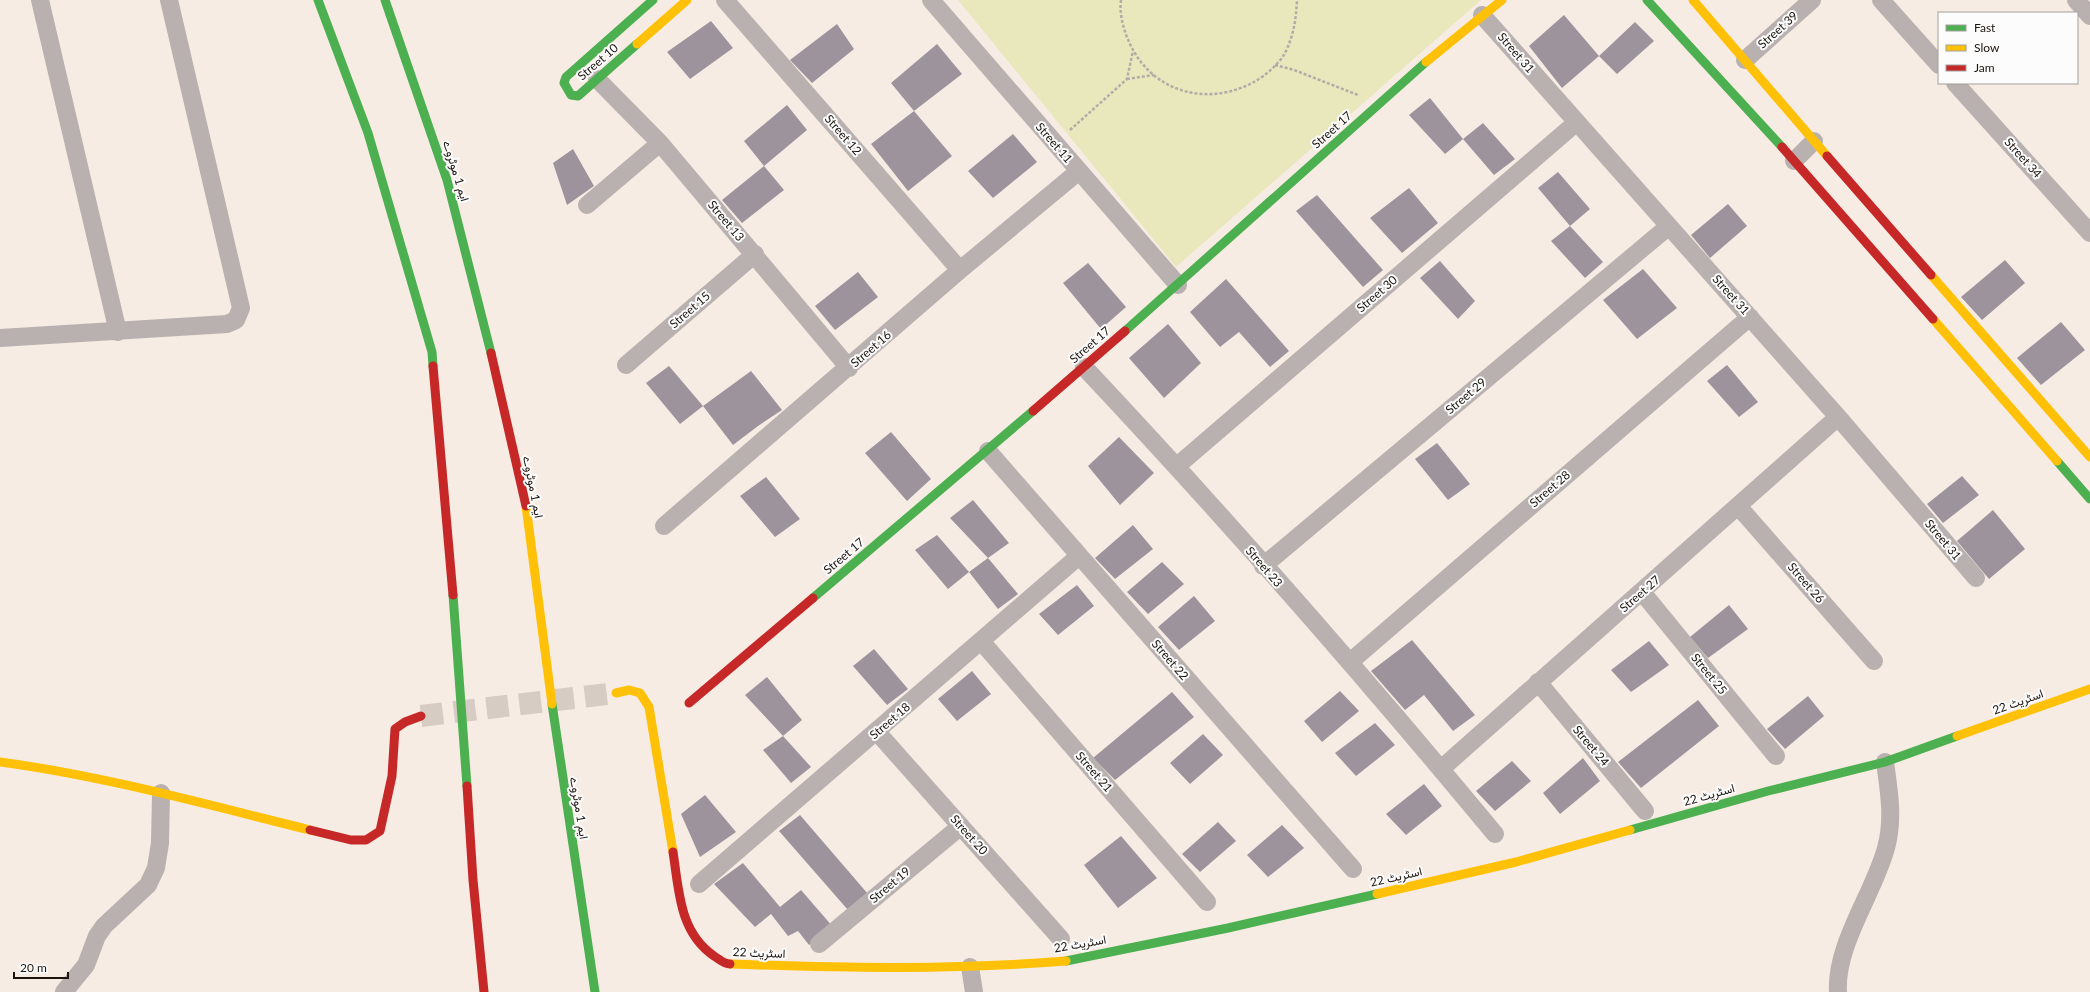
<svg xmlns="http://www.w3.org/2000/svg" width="2090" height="992" font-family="Lato,Vazirmatn,sans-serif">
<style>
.green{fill:#e8e8bc}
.building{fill:#9d939d}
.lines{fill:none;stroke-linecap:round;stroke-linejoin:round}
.secondary-tunnel{stroke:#d6ccc3;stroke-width:22;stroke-dasharray:22 11;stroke-linecap:butt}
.path{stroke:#b2aca9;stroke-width:2.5;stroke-dasharray:3 2;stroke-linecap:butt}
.street{stroke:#b8b1af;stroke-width:18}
.fast{stroke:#4caf50;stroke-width:9}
.slow{stroke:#ffc107;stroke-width:9}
.jam{stroke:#c62828;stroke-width:9}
.labels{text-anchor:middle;stroke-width:4;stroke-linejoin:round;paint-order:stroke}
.street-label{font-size:12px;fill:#1c140d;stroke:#fcfcfc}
</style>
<rect width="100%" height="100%" fill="#f7ece3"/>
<!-- green -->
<path class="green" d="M958,0H1481L1176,267Z"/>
<!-- building -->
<path class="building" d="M1564,15L1599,56L1635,22L1654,41L1617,74L1599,56L1562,88L1529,46Z
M711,21L733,48L690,79L667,52Z
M837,24L854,49L812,83L790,60Z
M937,44L962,74L914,111L891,83Z
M1430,98L1463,139L1445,154L1409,115Z
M787,105L807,130L764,166L744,141Z
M914,111L952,156L908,191L871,144Z
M1483,123L1515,159L1494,175L1463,139Z
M1013,134L1037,162L993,198L968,171Z
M573,149L594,186L567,205L553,163Z
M764,166L784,190L742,223L722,200Z
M1558,172L1590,209L1570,226L1538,188Z
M1409,188L1438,223L1402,253L1370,218Z
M1317,195L1383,270L1363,287L1296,211Z
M1728,204L1747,226L1710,258L1691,235Z
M1570,226L1603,262L1585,278L1551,241Z
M2005,260L2025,283L1982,320L1961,297Z
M1440,261L1475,301L1458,319L1420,278Z
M1088,263L1126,307L1101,329L1063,283Z
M1643,269L1677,308L1637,339L1603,300Z
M858,272L878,297L835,330L815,306Z
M1226,279L1289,351L1270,367L1239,332L1220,347L1190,312Z
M2061,322L2085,350L2041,385L2017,358Z
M1168,324L1201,363L1164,398L1129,358Z
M1727,365L1758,402L1739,417L1707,381Z
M669,366L703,406L680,424L646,383Z
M751,371L782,410L758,426L733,445L703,406Z
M891,432L931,479L907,501L865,453Z
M1119,437L1154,473L1120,505L1088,466Z
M1437,443L1470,484L1448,500L1415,459Z
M1962,476L1979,495L1943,523L1927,504Z
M766,477L800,519L775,537L740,496Z
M973,500L1009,543L988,558L950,518Z
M1993,510L2025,549L1989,579L1957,541Z
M1133,525L1153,549L1115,579L1095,558Z
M937,535L969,572L948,589L915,550Z
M988,558L1018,594L998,609L969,572Z
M1162,562L1184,584L1148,614L1127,592Z
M1077,585L1094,606L1058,635L1039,614Z
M1194,596L1215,621L1179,650L1158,627Z
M1729,605L1748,629L1708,658L1690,637Z
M1412,640L1475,715L1453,731L1424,695L1405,710L1371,671Z
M1649,641L1669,665L1631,692L1611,670Z
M874,649L908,689L887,705L853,666Z
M972,671L991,694L957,721L938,699Z
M767,677L802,720L783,736L745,695Z
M1340,691L1359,711L1322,742L1304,721Z
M1172,692L1194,717L1115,780L1093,758Z
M1808,696L1824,716L1785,749L1767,729Z
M1698,700L1719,726L1641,788L1618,762Z
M1375,723L1395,745L1356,776L1335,753Z
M1203,734L1223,755L1190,784L1170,763Z
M783,736L811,767L791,783L763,750Z
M1583,758L1600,781L1560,814L1543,793Z
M1512,761L1531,781L1495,811L1476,791Z
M1424,784L1442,806L1406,835L1386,814Z
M705,795L736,832L700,857L681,814Z
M800,815L868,894L848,910L779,831Z
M1218,822L1236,841L1200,872L1182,854Z
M1282,825L1304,848L1268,877L1247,855Z
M1121,836L1157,878L1118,908L1084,865Z
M743,863L780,907L801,890L833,927L809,945L798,931L788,936L771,914L755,927L714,884Z"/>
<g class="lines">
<!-- secondary-tunnel -->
<path class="secondary-tunnel" d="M421,716L616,693"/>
<!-- path -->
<path class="path" d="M1121,0C1119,15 1124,31 1130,44C1153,93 1208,107 1254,82C1265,76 1279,64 1285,53C1294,35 1296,19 1297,0
M1275,65L1294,70L1358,95
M1127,79L1154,75
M1070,130L1127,79L1133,51"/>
<!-- street -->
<path class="street" d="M40,0L118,332
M725,0L960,270
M931,0L1178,285
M1881,0L1939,65
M2076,0L2090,16
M1482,15L1838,417L1976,578
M1745,60L1812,0
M597,79L660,143L849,368
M1955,83L2090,233
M1794,161L1814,141
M587,205L660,143
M0,338L227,324L236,320L241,308L169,0
M626,365L755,254
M1084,367C1226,518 1363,675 1495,834
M988,451L1353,869
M1177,466L1577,122
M1738,506L1874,661
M664,526L960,270L1079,171
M1263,566L1669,226
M1642,592L1776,756
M981,641L1207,902
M1350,662L1750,317
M1538,682L1645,811
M877,732L1061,939
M1441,769L1838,417
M699,884L1079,556
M819,944L961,826
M970,967L974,992
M64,992L86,965L97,936L104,926L148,885L156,868L160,843L161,793
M1838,992C1835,945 1874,893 1886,848C1894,819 1889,791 1885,762"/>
<!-- fast -->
<path class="fast" d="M318,0L368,133L432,352L433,366
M385,0L447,180L491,353
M1647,0L1782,147
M637,44L578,96L571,95L564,83L566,77L653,0
M1125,331L1426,62
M2057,461L2090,499
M453,595L467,786
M813,598L1033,411
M552,704L595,992
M1630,830L1768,791L1885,762L1957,736
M1066,961L1228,928L1377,894"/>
<!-- slow -->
<path class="slow" d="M1693,0L1827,156
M637,44L687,0
M1426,62L1502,0
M1931,275L2090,457
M1933,319L2057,461
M526,506L552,704
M616,693L629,690L640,693L649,707L673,852
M1957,736L2090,689
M0,762C105,776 208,805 310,830
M1377,894L1516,862L1630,830
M730,964C842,968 954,970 1066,961"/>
<!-- jam -->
<path class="jam" d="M1782,147L1933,319
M1827,156L1931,275
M491,353L526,506
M433,366L453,595
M1033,411L1125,331
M689,703L813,598
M467,786L473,880L484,992
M310,830L351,840H366L380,831L392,776L395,729L405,722L421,716
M673,852C679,890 679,932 714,956C719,959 724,964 730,964"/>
</g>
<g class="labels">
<!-- street labels -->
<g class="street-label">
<text transform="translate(1778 30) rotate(-42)" y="4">Street 39</text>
<text transform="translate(1516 53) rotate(49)" y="4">Street 31</text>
<text transform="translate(598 62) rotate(-41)" y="4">Street 10</text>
<text transform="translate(1332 130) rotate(-42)" y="4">Street 17</text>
<text transform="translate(843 135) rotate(49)" y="4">Street 12</text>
<text transform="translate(1054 143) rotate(49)" y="4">Street 11</text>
<text transform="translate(2023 158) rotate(48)" y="4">Street 34</text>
<text transform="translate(456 171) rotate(73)" y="4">ایم 1 موٹروے</text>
<text transform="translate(726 221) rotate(50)" y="4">Street 13</text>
<text transform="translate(1377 294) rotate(-41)" y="4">Street 30</text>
<text transform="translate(1731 295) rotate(48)" y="4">Street 31</text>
<text transform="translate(690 310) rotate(-41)" y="4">Street 15</text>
<text transform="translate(1090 345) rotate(-41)" y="4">Street 17</text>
<text transform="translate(871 349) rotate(-41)" y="4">Street 16</text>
<text transform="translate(1466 396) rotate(-40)" y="4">Street 29</text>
<text transform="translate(533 487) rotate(79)" y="4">ایم 1 موٹروے</text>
<text transform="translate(1550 489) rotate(-41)" y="4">Street 28</text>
<text transform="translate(1943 540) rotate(50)" y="4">Street 31</text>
<text transform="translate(844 556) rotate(-40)" y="4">Street 17</text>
<text transform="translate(1264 567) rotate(49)" y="4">Street 23</text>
<text transform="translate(1806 583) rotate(49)" y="4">Street 26</text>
<text transform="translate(1640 594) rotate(-41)" y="4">Street 27</text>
<text transform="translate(1170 660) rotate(49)" y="4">Street 22</text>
<text transform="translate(1709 674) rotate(51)" y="4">Street 25</text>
<text transform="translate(2018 702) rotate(-20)" y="4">اسٹریٹ 22</text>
<text transform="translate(890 721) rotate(-41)" y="4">Street 18</text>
<text transform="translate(1591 746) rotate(50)" y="4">Street 24</text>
<text transform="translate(1094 772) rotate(49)" y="4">Street 21</text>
<text transform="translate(1709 795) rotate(-16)" y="4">اسٹریٹ 22</text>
<text transform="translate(579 808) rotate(81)" y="4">ایم 1 موٹروے</text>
<text transform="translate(969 835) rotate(48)" y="4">Street 20</text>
<text transform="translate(1396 877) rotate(-13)" y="4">اسٹریٹ 22</text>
<text transform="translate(890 885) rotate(-40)" y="4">Street 19</text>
<text transform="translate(1080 944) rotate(-10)" y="4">اسٹریٹ 22</text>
<text transform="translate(759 953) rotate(2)" y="4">اسٹریٹ 22</text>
</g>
</g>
<!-- legend -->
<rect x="1938" y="12" width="140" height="72" fill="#fcfcfc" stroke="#a29f9c"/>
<rect x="1946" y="25" width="20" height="6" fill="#4caf50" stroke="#a29f9c"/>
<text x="1974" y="32" font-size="12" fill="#1c140d">Fast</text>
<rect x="1946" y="45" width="20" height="6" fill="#ffc107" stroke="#a29f9c"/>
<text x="1974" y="52" font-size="12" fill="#1c140d">Slow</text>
<rect x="1946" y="65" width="20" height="6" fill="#c62828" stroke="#a29f9c"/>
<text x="1974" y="72" font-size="12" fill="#1c140d">Jam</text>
<!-- scale -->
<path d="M14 972v6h54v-6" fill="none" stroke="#1c140d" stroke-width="2"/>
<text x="20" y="972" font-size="12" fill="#1c140d" stroke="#fcfcfc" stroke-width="3" paint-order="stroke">20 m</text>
</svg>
